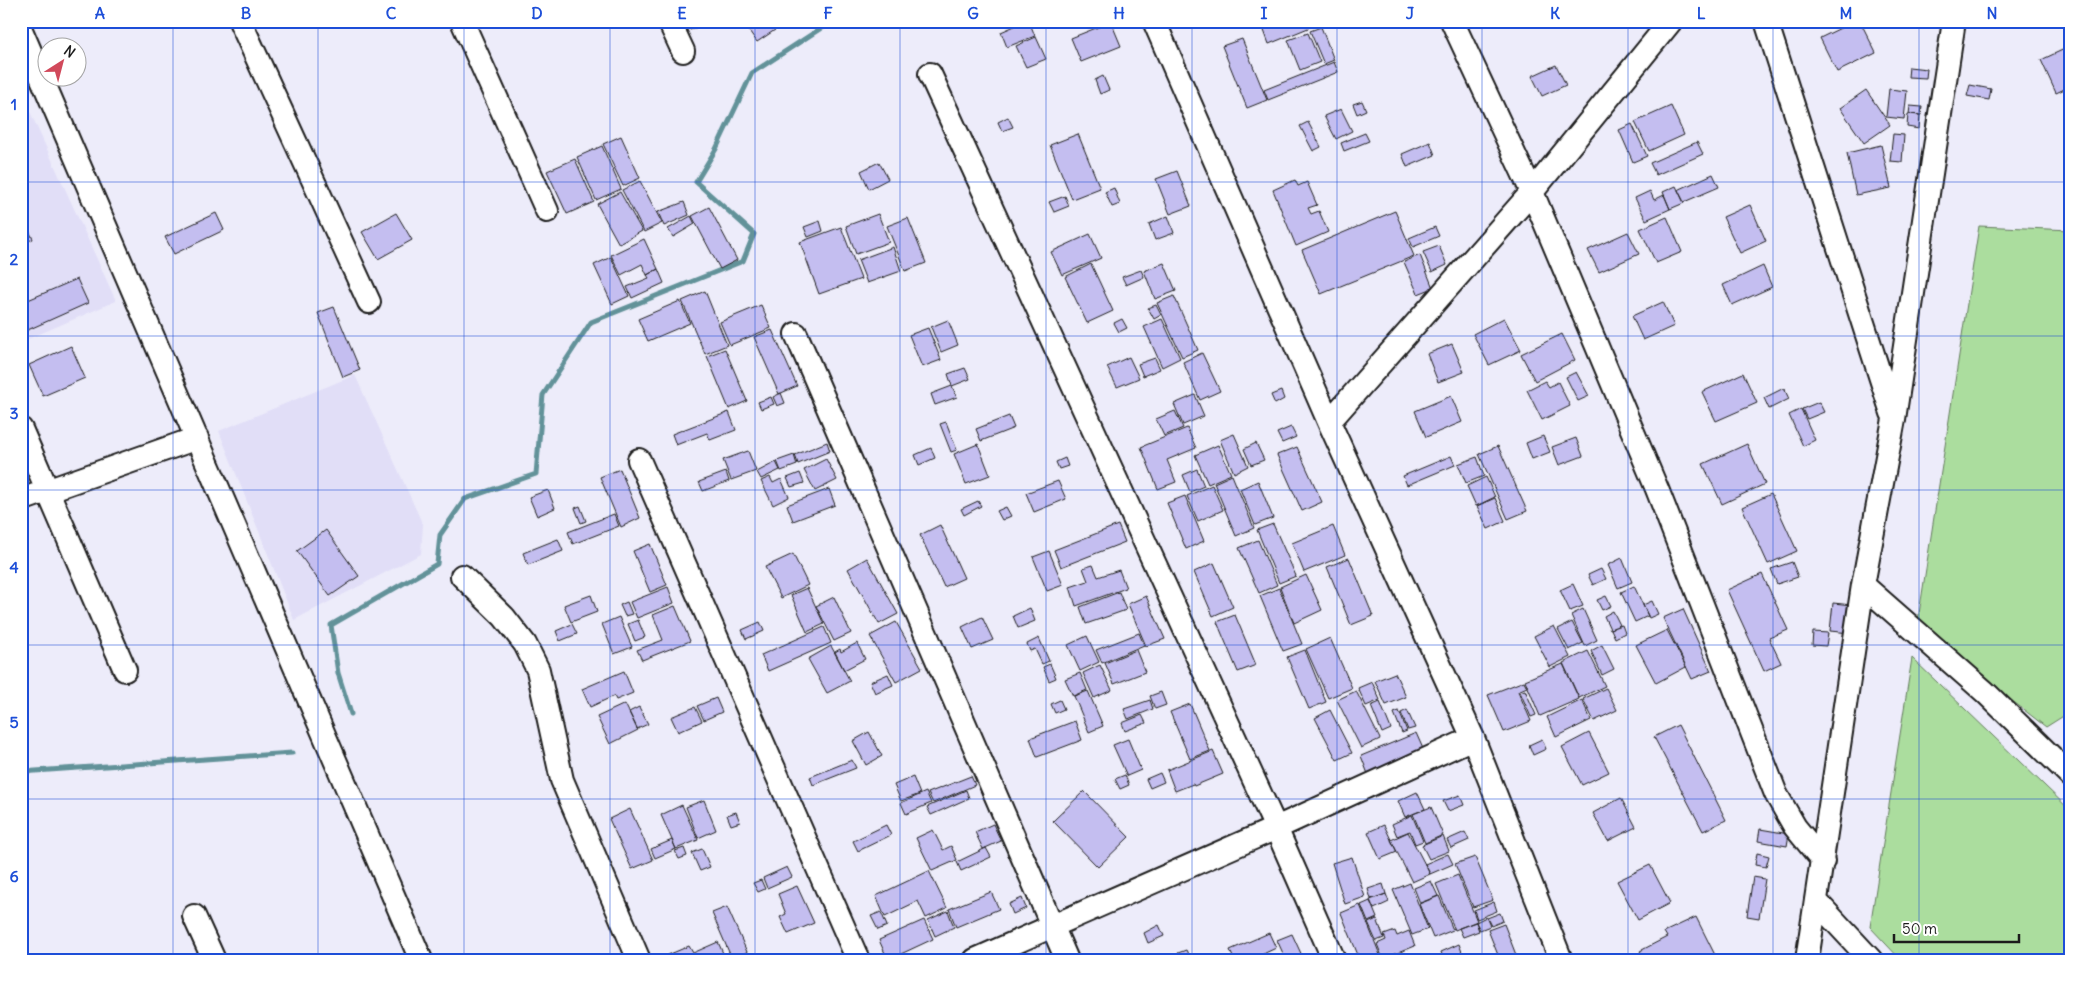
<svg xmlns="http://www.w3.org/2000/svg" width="2092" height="981" font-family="Delius,sans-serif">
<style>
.built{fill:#e1def7}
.green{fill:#abdd9e;stroke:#647c5d}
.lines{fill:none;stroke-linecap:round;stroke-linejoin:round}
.stream{stroke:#629299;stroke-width:5}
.building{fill:#c4bef0;stroke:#1c1c1c}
.minor-casing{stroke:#1c1c1c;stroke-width:26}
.minor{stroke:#fff;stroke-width:22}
.grid{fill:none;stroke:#1d4ed8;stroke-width:1;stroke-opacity:0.55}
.neatline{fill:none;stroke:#1d4ed8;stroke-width:2}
.grid-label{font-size:16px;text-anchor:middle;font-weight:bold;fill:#1d4ed8}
</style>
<rect width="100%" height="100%" fill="#edecfa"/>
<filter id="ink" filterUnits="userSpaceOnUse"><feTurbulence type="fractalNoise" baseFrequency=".02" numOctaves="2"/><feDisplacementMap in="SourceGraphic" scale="10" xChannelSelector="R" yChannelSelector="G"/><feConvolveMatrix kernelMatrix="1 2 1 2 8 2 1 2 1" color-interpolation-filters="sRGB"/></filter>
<g filter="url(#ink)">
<!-- built -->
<path class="built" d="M21,92L116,301L21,342Z
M355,375L423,525L421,554L294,620L219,431Z"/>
<!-- green -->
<path class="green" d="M1979,226L2071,230V715H2065L2046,727L1917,627Z
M1912,658L2071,811V960H1901L1870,927Z"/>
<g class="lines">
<!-- stream -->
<path class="stream" d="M351,714L338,673L331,625L437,564L440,535L465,499L536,474L543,395L591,322L743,261L754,234L696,182L716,149L752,73L832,21
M21,772L292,753"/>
</g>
<!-- building -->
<path class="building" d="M686,21H706L707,23L690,30Z
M742,21H769L775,30L757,42Z
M1026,21H1029L1035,36L1007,47L1001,32Z
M1271,21H1317L1318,24L1269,44L1262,25Z
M1640,21H1659L1651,31L1640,23Z
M1855,21H1860L1876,53L1837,72L1820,38Z
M1111,22L1121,46L1081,62L1071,38Z
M1321,27L1334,60L1324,64L1310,31Z
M1308,33L1320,62L1300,70L1288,40Z
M1036,37L1046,59L1026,67L1016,46Z
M1242,39L1267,100L1247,108L1222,46Z
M2071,46V86L2056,93L2041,60Z
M1334,62L1338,72L1268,100L1264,90Z
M1556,65L1566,85L1542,96L1532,76Z
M1909,67L1927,69L1926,78L1908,77Z
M1103,76L1109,90L1100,94L1095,80Z
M1970,85L1991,89L1989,100L1967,96Z
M1889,89L1907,91L1904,119L1886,117Z
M1866,90L1890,125L1864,143L1840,108Z
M1362,101L1366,110L1357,114L1353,104Z
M1671,106L1684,135L1649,151L1635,122Z
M1910,106L1922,107L1921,115L1909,114Z
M1341,109L1352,131L1336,139L1324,116Z
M1908,114L1920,115L1919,129L1907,127Z
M1008,117L1013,127L1002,131L998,122Z
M1308,122L1321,147L1313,151L1300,126Z
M1632,124L1647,156L1633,162L1619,130Z
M1365,133L1369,141L1344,151L1341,143Z
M1078,134L1100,188L1072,199L1050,145Z
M1893,134L1904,135L1902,162L1890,161Z
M621,136L640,178L623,186L603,144Z
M1430,142L1435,155L1407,167L1402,154Z
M1697,142L1703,154L1656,175L1650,163Z
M1881,145L1891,188L1856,195L1847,153Z
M602,146L621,189L596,200L577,157Z
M575,159L594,202L567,214L547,171Z
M879,162L888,179L869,189L861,171Z
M1177,171L1191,206L1170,214L1156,179Z
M1713,174L1719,187L1684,202L1678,190Z
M1295,180L1298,186L1307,182L1317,205L1308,208L1311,214L1319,211L1328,232L1296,246L1273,190Z
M640,181L662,223L644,232L622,190Z
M1676,186L1684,203L1670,209L1663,192Z
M1114,188L1120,204L1112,207L1105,192Z
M1650,191L1654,200L1664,195L1670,209L1646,220L1635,198Z
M620,192L642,231L619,244L597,204Z
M1065,196L1069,206L1054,212L1049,202Z
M684,202L689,215L664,226L658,212Z
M1750,205L1766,241L1740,253L1723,217Z
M709,207L737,260L720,269L692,216Z
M1395,211L1414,256L1321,294L1302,250Z
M216,213L224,230L174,254L165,237Z
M396,213L412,240L378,259L362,232Z
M21,214L33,239L21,244Z
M878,214L889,242L856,254L846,226Z
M691,216L695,224L673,237L668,229Z
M1168,216L1174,233L1155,240L1149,224Z
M1667,217L1682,252L1656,263L1640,229Z
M908,218L926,263L905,271L887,226Z
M820,221L823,231L808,237L804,227Z
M841,227L861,279L819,294L800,242Z
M1435,227L1439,236L1413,247L1409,238Z
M1628,232L1639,254L1599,272L1588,250Z
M1090,234L1101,258L1062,275L1051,252Z
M644,239L658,269L647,275L642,264L621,275L611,255Z
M1439,246L1447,265L1432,272L1423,252Z
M893,247L901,271L867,283L858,260Z
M1420,255L1433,288L1418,294L1404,262Z
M611,257L629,296L612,304L594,265Z
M1164,263L1176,291L1155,299L1144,271Z
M1091,264L1113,311L1087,323L1065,277Z
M1763,266L1772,287L1732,305L1723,285Z
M658,269L664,283L632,298L627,287L649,278L647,275Z
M1141,270L1144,277L1126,285L1122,277Z
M77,279L88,303L21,333V303Z
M705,291L727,345L705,354L682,301Z
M1174,296L1198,350L1182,357L1157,303Z
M680,301L690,323L648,341L638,319Z
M1663,302L1674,326L1643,340L1632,316Z
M761,305L771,328L730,345L720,322Z
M1156,305L1161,315L1154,319L1148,308Z
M334,307L360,370L343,377L318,313Z
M1504,318L1521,350L1489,365L1473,334Z
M1122,319L1127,328L1119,332L1114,323Z
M1162,319L1180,358L1162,367L1144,327Z
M948,320L958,345L941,352L931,327Z
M928,328L941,360L922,367L909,335Z
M772,330L797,386L779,394L754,337Z
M1562,334L1575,360L1535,381L1521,354Z
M1452,344L1464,372L1438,382L1427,354Z
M71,346L85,378L43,396L29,365Z
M725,349L747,401L729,409L707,356Z
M1202,353L1220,391L1200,400L1183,362Z
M1129,357L1139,378L1117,387L1107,367Z
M1155,358L1160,369L1143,376L1138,364Z
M965,368L970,379L952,386L948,374Z
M1576,372L1589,396L1578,401L1566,377Z
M1743,373L1757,403L1716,421L1702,392Z
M1545,381L1549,387L1558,382L1570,406L1542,420L1527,390Z
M952,386L957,397L935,405L931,394Z
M1784,388L1789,399L1769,409L1764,398Z
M1281,391L1284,399L1275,404L1271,395Z
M781,393L785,403L777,406L773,397Z
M1195,395L1204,416L1183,425L1174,404Z
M1451,396L1462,422L1426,437L1415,411Z
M771,397L774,404L761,409L758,402Z
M1819,402L1824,412L1807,419L1802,409Z
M1801,409L1815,440L1803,446L1789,415Z
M1175,411L1183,428L1164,436L1156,419Z
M729,412L736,430L710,440L707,433L676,445L672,434Z
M1009,416L1014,428L981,441L976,429Z
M946,422L957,450L951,452L940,424Z
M1291,427L1296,437L1282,443L1277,433Z
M1187,428L1196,448L1167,460L1176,482L1158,489L1141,447Z
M1234,434L1248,466L1234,473L1220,440Z
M1543,436L1550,452L1532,459L1526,443Z
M1576,438L1583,456L1559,465L1552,447Z
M827,442L830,451L798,464L795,455Z
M1256,443L1264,460L1251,465L1244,449Z
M978,444L990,475L966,484L954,454Z
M1747,444L1765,484L1722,504L1703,464Z
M1218,445L1231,474L1208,484L1195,455Z
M1498,446L1527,511L1508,519L1479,454Z
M1297,447L1322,502L1302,511L1277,455Z
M931,448L935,458L919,465L915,455Z
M748,451L756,471L731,480L723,460Z
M794,455L797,465L781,471L777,461Z
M1451,456L1455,465L1407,485L1403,476Z
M1477,457L1484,476L1466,483L1458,464Z
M1065,458L1068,466L1059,469L1056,462Z
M826,459L837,480L815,491L804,470Z
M776,462L780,470L761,479L757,472Z
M620,469L640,518L621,527L600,477Z
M1197,469L1204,486L1190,492L1183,475Z
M726,472L729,481L703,491L699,482Z
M800,473L804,483L791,487L787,478Z
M1232,475L1254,528L1236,536L1214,483Z
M770,477L773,483L781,479L789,497L773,505L761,481Z
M1486,477L1495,497L1476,506L1467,486Z
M1058,481L1066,499L1034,512L1026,493Z
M1258,481L1273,518L1255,525L1240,489Z
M1212,485L1223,510L1198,521L1187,496Z
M829,489L835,505L793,521L787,505Z
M548,490L555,508L537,516L529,497Z
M1771,494L1797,551L1768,564L1742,507Z
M1185,496L1204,541L1186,549L1167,503Z
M1495,498L1505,521L1488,529L1477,506Z
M978,501L981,506L964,515L961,509Z
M580,506L586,521L581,523L575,508Z
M1006,507L1011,516L1002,520L997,511Z
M614,514L619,526L573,544L568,532Z
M1273,524L1296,576L1279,583L1257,530Z
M940,525L964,578L944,587L920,535Z
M1118,525L1125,542L1061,567L1054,550Z
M1333,526L1345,555L1304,572L1292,543Z
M326,530L359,576L330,596L297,551Z
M558,539L563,551L528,565L523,553Z
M1258,540L1277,585L1259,593L1239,548Z
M650,544L667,585L650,592L633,551Z
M1049,551L1063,585L1047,591L1033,557Z
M793,554L808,585L781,598L765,567Z
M867,558L898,614L879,624L848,569Z
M1349,558L1373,616L1351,625L1327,567Z
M1622,558L1632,582L1618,588L1608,565Z
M1792,562L1798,577L1777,584L1771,569Z
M1214,563L1233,607L1213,616L1194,572Z
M1093,565L1098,577L1119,570L1126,588L1076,606L1070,587L1088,581L1083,568Z
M1601,569L1606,579L1593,585L1588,575Z
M1762,574L1788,630L1769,638L1781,663L1764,671L1727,590Z
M1306,575L1322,610L1294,623L1280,587Z
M1573,584L1583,606L1570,611L1560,590Z
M1634,586L1648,616L1635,622L1621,592Z
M668,587L674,603L637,618L630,602Z
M807,588L824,624L807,632L791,595Z
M1279,588L1302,644L1283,651L1260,596Z
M1119,592L1126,610L1086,624L1080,607Z
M591,595L597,612L571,622L564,605Z
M1146,596L1165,639L1146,646L1128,604Z
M1606,596L1611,606L1602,610L1597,600Z
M834,597L851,633L834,641L816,606Z
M1652,601L1658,614L1649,618L1643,605Z
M627,602L632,614L625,616L620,605Z
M1833,603L1852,605L1850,633L1830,631Z
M675,606L690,641L642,660L637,650L663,640L653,615Z
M1030,608L1035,621L1018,628L1013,616Z
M1583,609L1597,640L1585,646L1571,615Z
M1683,609L1711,671L1692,679L1663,618Z
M1613,611L1620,625L1610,629L1604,616Z
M1235,615L1256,665L1238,672L1217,622Z
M619,617L632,647L614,654L602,624Z
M982,617L993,640L972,649L962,627Z
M638,620L645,637L635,641L628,624Z
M760,622L764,631L746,639L742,630Z
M896,622L922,668L896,682L870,636Z
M1572,622L1583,643L1569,650L1558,629Z
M572,624L577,634L560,641L556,631Z
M1622,625L1625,633L1615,638L1611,629Z
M1554,626L1570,657L1550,667L1534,636Z
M824,627L831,643L768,671L761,655Z
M1667,630L1686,667L1656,683L1636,645Z
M1813,632L1828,633L1826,646L1812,645Z
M1139,633L1144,645L1102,663L1096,650Z
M1087,636L1099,662L1080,671L1068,645Z
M1039,638L1049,661L1042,664L1035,649L1030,651L1027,644Z
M1330,638L1352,688L1328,698L1306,649Z
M857,643L865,659L844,670L835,652L840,649L841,652Z
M1602,645L1614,669L1602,675L1591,651Z
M831,646L850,681L827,693L808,659Z
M1136,650L1145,672L1114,684L1105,663Z
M1305,650L1326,702L1309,709L1287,657Z
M1588,651L1605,686L1579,698L1563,663Z
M1050,664L1056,678L1049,681L1043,667Z
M1563,664L1579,699L1540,716L1525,680Z
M1100,665L1112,690L1094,698L1083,673Z
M624,671L633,693L616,700L614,696L590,707L582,689Z
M1080,673L1087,690L1073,696L1065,679Z
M1395,673L1406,697L1386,705L1375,681Z
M888,674L893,685L875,693L870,682Z
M1524,681L1527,687L1518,691L1531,721L1504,732L1488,695Z
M1372,682L1380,700L1366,706L1358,688Z
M1606,688L1617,710L1594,721L1583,699Z
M1525,690L1536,715L1531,717L1520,692Z
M1088,691L1103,726L1089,732L1074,696Z
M1356,691L1380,739L1361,748L1337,700Z
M1161,692L1166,705L1155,709L1150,696Z
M716,698L722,712L704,720L697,706Z
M1060,700L1064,709L1055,713L1051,704Z
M1150,700L1153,709L1128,719L1124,709Z
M1582,700L1591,720L1556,737L1547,717Z
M1380,702L1391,729L1382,733L1371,706Z
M625,704L638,730L610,744L597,717Z
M1190,704L1210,751L1190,759L1170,712Z
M639,707L648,724L637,729L629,712Z
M695,707L702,721L678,732L671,717Z
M1330,710L1352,753L1337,760L1315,718Z
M1407,710L1415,728L1408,730L1401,713Z
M1399,711L1407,731L1402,733L1394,713Z
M1142,715L1146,723L1125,731L1122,723Z
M1075,721L1082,740L1037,757L1030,738Z
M1678,725L1726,820L1703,831L1654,737Z
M869,732L882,756L866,765L853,741Z
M1416,733L1424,751L1368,774L1361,756Z
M1589,733L1609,772L1582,785L1562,747Z
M1128,739L1141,770L1127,776L1113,745Z
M1542,739L1546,749L1533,755L1529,745Z
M1213,751L1223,774L1194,786L1193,784L1175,791L1167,770Z
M852,760L856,768L813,785L810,777Z
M1160,773L1164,782L1150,788L1146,779Z
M1125,775L1129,785L1120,789L1115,779Z
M971,776L975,785L933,803L928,793Z
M913,777L920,794L901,801L894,785Z
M966,790L969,798L931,815L927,807Z
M1084,791L1129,837L1098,867L1053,821Z
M926,792L931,803L906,814L901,803Z
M1417,792L1425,809L1405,817L1398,801Z
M1460,795L1464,805L1448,811L1443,801Z
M1621,798L1636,827L1608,841L1593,813Z
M704,800L716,830L698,838L686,807Z
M682,805L698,840L676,849L661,815Z
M1431,807L1443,835L1425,843L1413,814Z
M630,809L653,860L632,869L609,819Z
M736,812L740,822L731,825L727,815Z
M1412,815L1423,841L1415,844L1410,831L1397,836L1392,824Z
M993,824L1001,841L983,849L975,832Z
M886,825L891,835L858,851L853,841Z
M1384,825L1397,852L1380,859L1368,832Z
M1760,829L1789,834L1787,846L1758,841Z
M933,830L943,850L951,846L957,860L932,871L916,838Z
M1408,832L1430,874L1412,882L1391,840Z
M1465,832L1469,840L1451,848L1447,840Z
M1443,836L1449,851L1429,859L1422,845Z
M672,840L676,849L655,858L651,849Z
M684,848L687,856L679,859L675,851Z
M986,848L991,857L961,871L957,862Z
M702,849L710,867L700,871L692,853Z
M1757,853L1769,856L1766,867L1755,865Z
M1448,854L1453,864L1430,874L1425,864Z
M1352,857L1365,897L1345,904L1332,863Z
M1475,857L1493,900L1473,907L1455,864Z
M1650,865L1670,903L1638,920L1617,881Z
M787,867L792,877L767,888L763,878Z
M929,871L947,908L926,918L918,901L885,917L876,896Z
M1458,875L1477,921L1455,930L1436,884Z
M1753,877L1765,879L1759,918L1747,916Z
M761,880L765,889L758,892L753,883Z
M1431,881L1438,896L1420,903L1414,888Z
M1410,883L1428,929L1412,935L1393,890Z
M1383,884L1386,894L1371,899L1368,889Z
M797,886L814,923L788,934L780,917L786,914L778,894Z
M991,892L999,909L956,927L949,909Z
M1386,894L1389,902L1374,909L1370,900Z
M1439,896L1453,930L1433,938L1419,904Z
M1022,898L1026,908L1013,914L1009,904Z
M1370,901L1377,918L1368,922L1361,905Z
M1494,902L1497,911L1477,919L1474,910Z
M1360,905L1382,960H1360L1341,913Z
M727,907L747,952L732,959L712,913Z
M948,911L954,927L935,936L928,920Z
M881,912L887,926L878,930L871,916Z
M1500,913L1503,921L1491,926L1487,918Z
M1486,917L1490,926L1480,930L1476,922Z
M1696,917L1716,957L1710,960H1645L1640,951L1667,937L1664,932Z
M1377,919L1384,938L1376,941L1368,923Z
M924,920L933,939L888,960L879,940Z
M1476,922L1479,931L1463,937L1459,928Z
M1504,924L1518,960H1500L1488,930Z
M1159,925L1164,936L1148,943L1144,933Z
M1395,931L1397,936L1409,931L1415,946L1383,959L1377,944L1386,940L1384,935Z
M1269,933L1276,948L1250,960H1234L1230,950Z
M1292,934L1304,960H1286L1277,940Z
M718,942L726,960H670L668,955L689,946L693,953Z
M1459,944L1465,960H1444L1441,952Z
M1186,950L1190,958L1181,960L1178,953Z"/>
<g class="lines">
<!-- minor casing -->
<g class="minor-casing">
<path id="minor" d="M240,21L369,302
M462,21L547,211
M669,21L683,51
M1154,21L1329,422L1473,738L1561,960
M1452,21L1532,192L1657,489L1776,794L1795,827L1823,861
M1766,21L1892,413
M21,30L421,960
M930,74L1276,828L1334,960
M796,334L1067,960
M1329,422L1532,192L1671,21
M21,429L125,670
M639,460L858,960
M21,500L197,438
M462,576L504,617L525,644L538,670L562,780L639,960
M1863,585L1985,692L2071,776
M1817,902L1871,960
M194,916L214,960
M975,960L1276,828L1473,738
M1807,960L1863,585L1894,419L1954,21"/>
</g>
<!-- minor -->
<use href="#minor" class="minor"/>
</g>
</g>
<!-- grid -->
<path class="grid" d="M173,21V960M318,21V960M464,21V960M610,21V960M755,21V960M900,21V960M1046,21V960M1192,21V960M1337,21V960M1482,21V960M1628,21V960M1773,21V960M1919,21V960M21,182H2071M21,336H2071M21,490H2071M21,645H2071M21,799H2071"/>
<!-- margin -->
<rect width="2092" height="981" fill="none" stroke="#fff" stroke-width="55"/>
<!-- north arrow -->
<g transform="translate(62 62) rotate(36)"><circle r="24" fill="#ffffff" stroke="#a4a4a4"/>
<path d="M0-4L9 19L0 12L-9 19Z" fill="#d1495b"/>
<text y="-8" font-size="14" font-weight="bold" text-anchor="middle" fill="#1c1c1c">N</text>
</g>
<!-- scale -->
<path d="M1894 934v8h125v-8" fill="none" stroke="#1c1c1c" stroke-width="2.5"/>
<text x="1902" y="934" font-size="15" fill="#1c1c1c" stroke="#ffffff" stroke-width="4" paint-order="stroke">50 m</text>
<rect x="28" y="28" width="2036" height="926" class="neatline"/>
<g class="grid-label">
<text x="100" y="19">A</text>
<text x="246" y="19">B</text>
<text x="391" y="19">C</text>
<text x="537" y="19">D</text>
<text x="682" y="19">E</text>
<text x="828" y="19">F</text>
<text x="973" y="19">G</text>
<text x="1119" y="19">H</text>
<text x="1264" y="19">I</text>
<text x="1410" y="19">J</text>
<text x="1555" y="19">K</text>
<text x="1701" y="19">L</text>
<text x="1846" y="19">M</text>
<text x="1992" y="19">N</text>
<text x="14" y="110">1</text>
<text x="14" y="265">2</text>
<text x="14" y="419">3</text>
<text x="14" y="573">4</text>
<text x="14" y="728">5</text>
<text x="14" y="882">6</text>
</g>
</svg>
